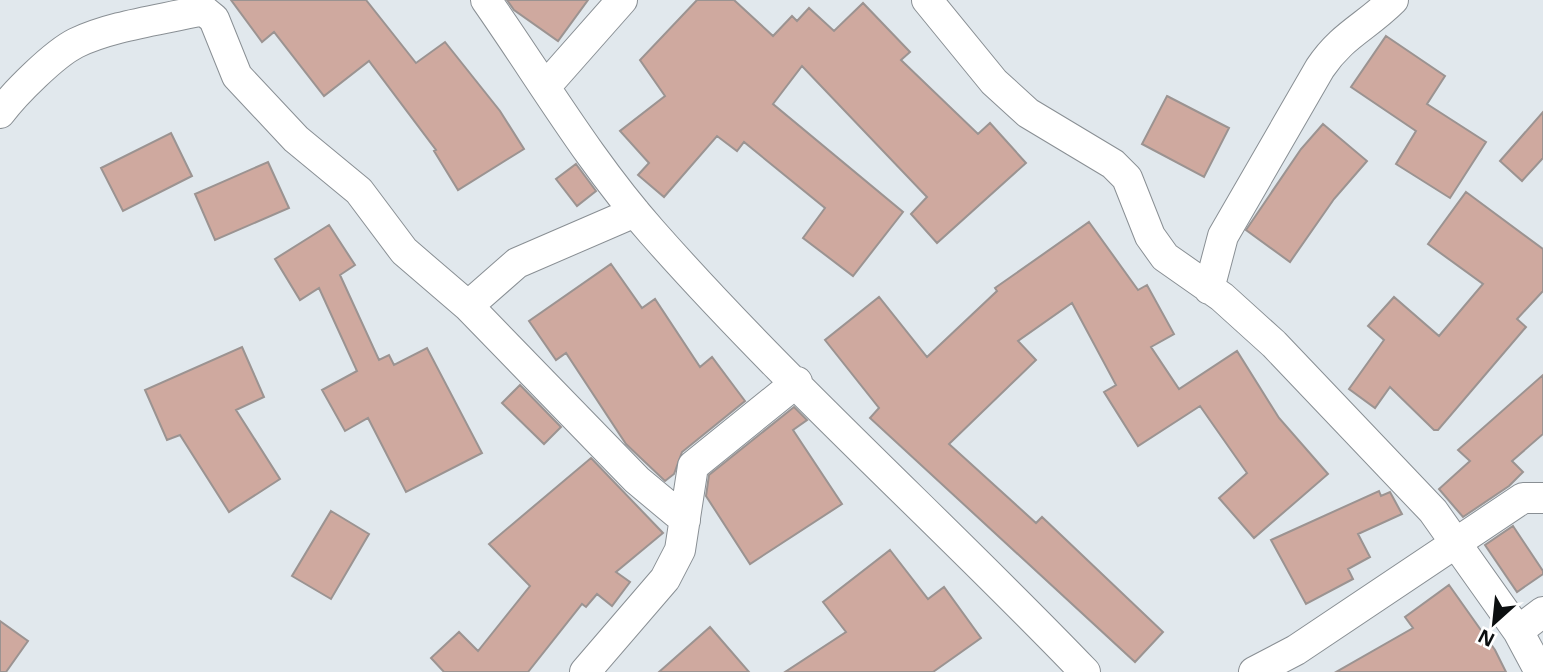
<svg xmlns="http://www.w3.org/2000/svg" width="1543" height="672" font-family="'Noto Sans',sans-serif">
<style>
.building{fill:#cfa99f;stroke:#9b9391;stroke-width:2}
.lines{fill:none;stroke-linecap:round;stroke-linejoin:round}
.street-casing{stroke:#898f94;stroke-width:32}
.street{stroke:#fff;stroke-width:30}
</style>
<rect width="100%" height="100%" fill="#e1e8ed"/>
<!-- building -->
<path class="building" d="M231,0H366L416,63L445,42L500,111L524,149L458,190L434,151L436,150L369,61L324,96L274,32L262,42Z
M507,0H588L558,41L514,10Z
M697,0H734L773,36L792,16L797,21L809,8L834,31L863,3L910,52L901,60L978,134L990,123L1026,163L937,243L911,214L927,197L802,66L773,104L903,212L853,276L803,238L825,208L744,142L737,151L717,136L664,197L638,175L649,163L620,131L665,96L640,60Z
M1386,36L1445,76L1427,104L1486,142L1450,198L1396,164L1416,131L1351,87Z
M1167,96L1229,128L1204,177L1142,144Z
M1543,112V158L1522,181L1500,161Z
M1323,124L1367,161L1334,199L1290,262L1246,230L1301,149Z
M171,133L192,176L123,211L101,168Z
M268,162L289,208L215,240L195,194Z
M576,164L596,191L577,206L556,179Z
M1466,192L1543,249V291L1517,319L1526,327L1438,430H1434L1390,387L1375,408L1349,389L1384,340L1368,326L1394,297L1439,336L1483,284L1428,244Z
M1089,222L1138,290L1147,285L1174,334L1151,347L1179,389L1237,351L1279,418L1328,474L1254,538L1219,498L1247,473L1200,406L1138,446L1104,392L1116,385L1072,303L1018,341L1036,360L949,444L1036,523L1042,517L1163,632L1135,662L870,418L879,408L825,340L879,297L927,357L997,291L995,288Z
M329,225L355,265L340,275L379,360L389,355L394,365L427,348L482,453L406,492L368,418L345,431L322,390L357,371L319,288L300,300L275,259Z
M611,264L642,308L655,299L700,367L712,357L745,401L682,452L674,474L665,481L626,444L566,353L556,360L529,321Z
M242,347L264,397L236,410L280,479L229,512L180,435L167,440L145,390Z
M1543,375V434L1512,461L1523,472L1509,486L1463,517L1439,489L1470,461L1458,450Z
M520,385L561,427L544,444L502,403Z
M794,407L807,420L793,430L842,504L750,564L706,496L709,475Z
M591,458L663,533L616,572L630,582L612,606L597,594L586,607L582,604L528,672H444L431,658L459,632L478,651L530,586L489,544Z
M1379,491L1381,496L1390,492L1402,514L1358,534L1370,557L1348,569L1353,579L1306,604L1271,540Z
M331,511L369,534L331,599L292,576Z
M1513,526L1543,571V574L1517,592L1485,545Z
M890,550L928,599L944,587L981,638L933,672H785L846,632L823,602Z
M1449,585L1495,650L1506,672H1336L1413,628L1405,617Z
M0,621L28,641L6,672H0Z
M710,627L749,672H659Z"/>
<g class="lines">
<!-- street casing -->
<g class="street-casing">
<path id="street" d="M486,0C540,77 589,161 652,232C788,386 943,524 1085,672
M927,0L994,82L1028,113L1113,164L1127,178L1150,236L1165,257L1222,297L1274,344L1433,511L1518,631L1540,672
M546,86L622,0
M0,113C15,93 54,54 76,43C114,25 162,20 203,10L214,19L237,76L296,139L359,191L404,251L468,306L637,480L685,520
M1209,289L1223,236L1320,68C1342,35 1366,27 1393,0
M468,306L517,263L635,212
M1518,631L1543,612
M585,672L665,579L680,550L693,466L797,382
M1254,672L1296,650L1523,498H1543"/>
</g>
<!-- street -->
<use href="#street" class="street"/>
</g>
<!-- north arrow -->
<g transform="translate(1494 623) rotate(207)" stroke="#ffffff" stroke-width="5" paint-order="stroke">
<path d="M0-5L12 26L0 18L-12 26Z" fill="#0c0f10"/>
<text y="-10" font-size="19" font-weight="bold" text-anchor="middle" fill="#0c0f10">N</text>
</g>
</svg>
